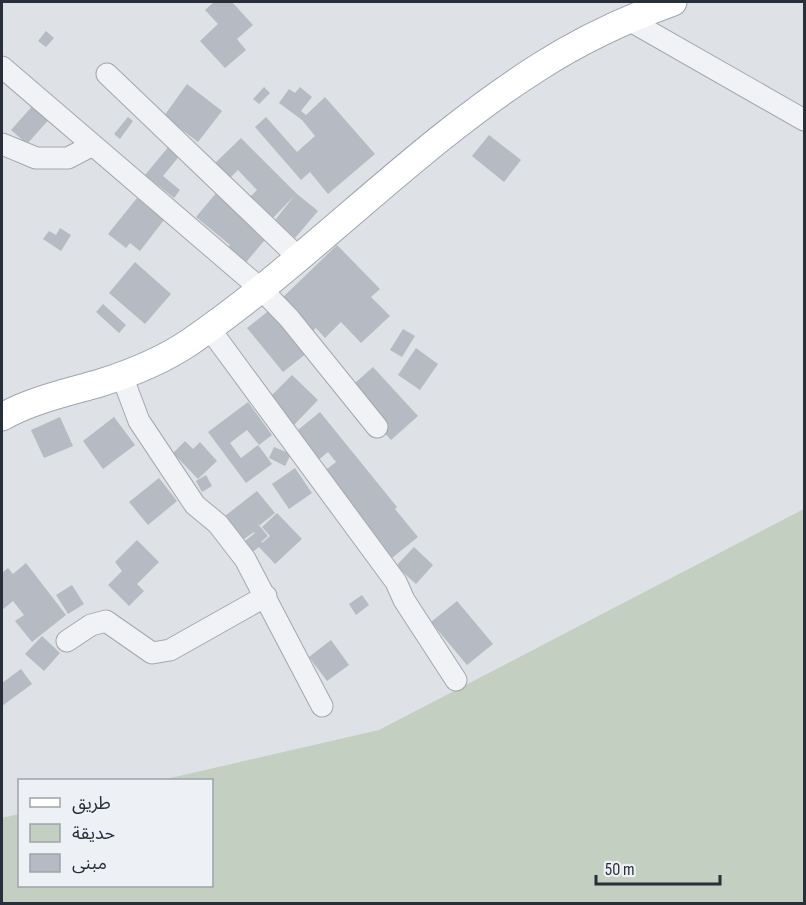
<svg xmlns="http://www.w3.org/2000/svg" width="806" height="905" font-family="'Sofia Sans Condensed','Noto Sans Arabic',sans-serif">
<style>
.green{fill:#c3cfc0}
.building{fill:#b6bac2}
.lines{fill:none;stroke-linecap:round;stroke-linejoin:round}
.minor-casing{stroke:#a4a8af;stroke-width:23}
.major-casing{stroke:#9fa5b0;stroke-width:29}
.minor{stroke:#f0f2f5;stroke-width:21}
.major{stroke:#fff;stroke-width:27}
</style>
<rect width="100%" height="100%" fill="#dee1e6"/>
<!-- green -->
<path class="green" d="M804,509V903H2V818L19,814L20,886H212V780H162L379,730Z"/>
<!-- building -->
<path class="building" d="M214,2H232L253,25L237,39L246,50L225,68L200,41L218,24L205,10Z
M46,31L54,38L46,47L38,41Z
M187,84L222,111L198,142L164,116Z
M264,87L270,93L259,104L253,99Z
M300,87L312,97L301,111L306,115L325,97L375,154L328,194L310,172L301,180L255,127L266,117L297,152L315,136L302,120L279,103L289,89L295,93Z
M36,102L52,116L27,144L11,130Z
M128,117L133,121L120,139L114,134Z
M489,135L521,160L504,182L472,156Z
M241,138L297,194L318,211L295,238L275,220L295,195L272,219L250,197L257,190L238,170L220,188L212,166Z
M170,145L181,154L163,176L180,190L174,198L145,175Z
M217,192L269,235L242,267L224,252L230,245L196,217Z
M137,198L164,220L140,251L130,243L126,248L108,234Z
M60,228L71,235L61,251L43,239L49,231L56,235Z
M337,245L380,289L371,297L390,316L361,343L341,322L325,338L316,328L310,333L279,301Z
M135,262L171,294L145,324L109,293Z
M103,304L126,325L119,333L96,312Z
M271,309L307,353L283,372L247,328Z
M403,329L415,336L402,357L390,350Z
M416,348L438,364L420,390L398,375Z
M373,367L418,416L391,440L346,391Z
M292,375L318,400L294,425L267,400Z
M248,402L272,435L259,445L247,430L230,443L241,458L258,445L272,464L246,483L208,432Z
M320,412L397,507L395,509L418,537L392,558L323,472L336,462L328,452L316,462L293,434Z
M60,417L73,446L44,458L31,430Z
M114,417L135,445L103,469L83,441Z
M185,441L193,449L200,442L217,461L198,479L173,453Z
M274,447L291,454L285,466L269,458Z
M295,468L312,493L289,509L272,484Z
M206,475L212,486L202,492L196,481Z
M159,478L177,501L148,525L129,502Z
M257,491L275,513L260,525L258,524L268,536L261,542L262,543L270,536L262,527L277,513L302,539L275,564L259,547L248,555L240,545L255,533L254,532L244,539L225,516Z
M137,540L159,562L137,584L144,591L129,606L108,585L122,571L115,562Z
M414,547L433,565L416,584L396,566Z
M26,563L66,615L32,642L15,621L24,615L13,601L2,610V573L8,568L13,574Z
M72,585L84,604L68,614L56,595Z
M362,595L369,605L356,615L349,604Z
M457,601L493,644L467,665L431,622Z
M42,636L60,653L44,671L25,654Z
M331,640L349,665L327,681L309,657Z
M21,669L32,684L2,706V683Z"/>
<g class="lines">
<!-- minor casing -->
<g class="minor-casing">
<path id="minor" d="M627,19L804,120
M2,67L262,290L289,318L377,427
M107,74L299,258
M2,144L36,158H68L93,145
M209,328L396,582L404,600L456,680
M122,376L139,421L195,505L218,524L245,559L322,706
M67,641L91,625L106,621L152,653L170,650L266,596"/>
</g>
<!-- major casing -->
<g class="major-casing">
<path id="major" d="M2,417C32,400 66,393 100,383C132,373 162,361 190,342C312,258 413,147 539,67C581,40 626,19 673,2"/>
</g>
<!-- minor -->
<use href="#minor" class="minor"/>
<!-- major -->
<use href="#major" class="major"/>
</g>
<!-- border -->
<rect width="806" height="905" fill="none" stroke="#292e3b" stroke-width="6"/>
<!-- legend -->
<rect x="18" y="779" width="195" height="108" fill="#edf0f4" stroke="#9fa2aa" stroke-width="1.5"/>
<rect x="30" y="798" width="30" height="9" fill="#ffffff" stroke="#9fa2aa" stroke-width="1.5"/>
<text x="72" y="809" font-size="18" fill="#292e3b">طريق</text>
<rect x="30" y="824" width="30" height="18" fill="#c3cfc0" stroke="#9fa2aa" stroke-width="1.5"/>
<text x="72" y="839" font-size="18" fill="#292e3b">حديقة</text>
<rect x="30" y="854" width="30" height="18" fill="#b6bac2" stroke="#9fa2aa" stroke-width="1.5"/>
<text x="72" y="869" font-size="18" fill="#292e3b">مبنى</text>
<!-- scale -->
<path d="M596 875v9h124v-9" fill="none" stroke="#292e3b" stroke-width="3"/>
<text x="605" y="875" font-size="18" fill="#292e3b" stroke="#edf0f4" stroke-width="4.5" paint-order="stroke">50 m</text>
</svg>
